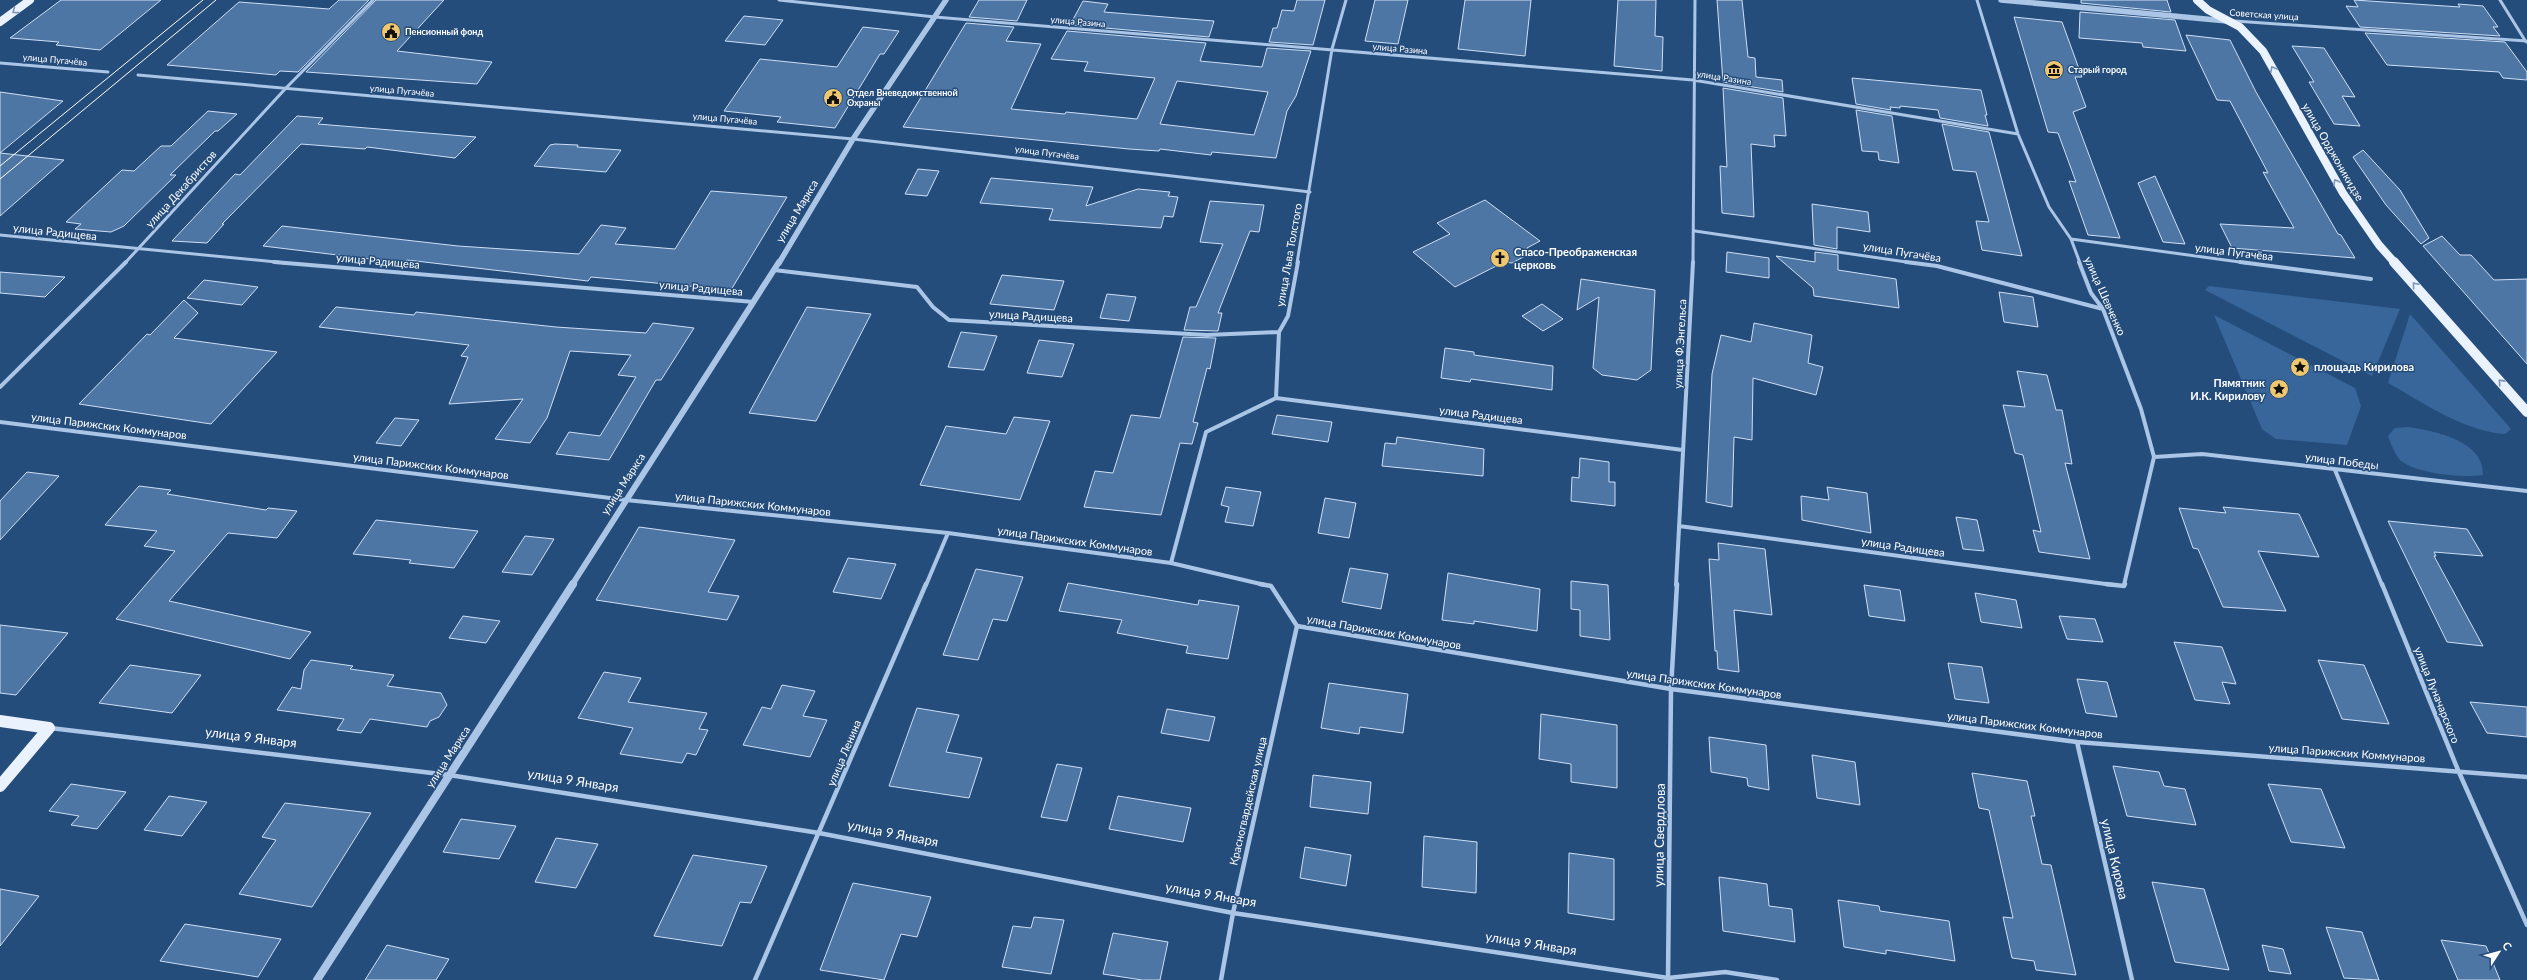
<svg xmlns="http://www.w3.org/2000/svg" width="2527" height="980" font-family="Lato,sans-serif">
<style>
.green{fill:#39669a}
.building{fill:#4e76a5;stroke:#cddff4;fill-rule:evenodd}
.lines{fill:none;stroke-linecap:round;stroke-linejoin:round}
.minor-far2{stroke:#aac5e5;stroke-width:3}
.minor-far1{stroke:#aac5e5;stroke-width:4}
.minor{stroke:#aac5e5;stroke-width:4.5}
.tertiary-far2{stroke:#aac5e5;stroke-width:5.5}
.tertiary-far1{stroke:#aac5e5;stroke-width:6}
.tertiary{stroke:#aac5e5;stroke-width:8}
.primary-far2{stroke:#eaf2fd;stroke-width:8}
.primary-far1{stroke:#eaf2fd;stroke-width:10}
.primary{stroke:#eaf2fd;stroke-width:12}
.tram{stroke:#fff;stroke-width:1}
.oneway{stroke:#7e97b6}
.labels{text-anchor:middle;stroke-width:3;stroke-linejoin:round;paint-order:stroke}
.far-street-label{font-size:9px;fill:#fff;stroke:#254d7c}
.far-poi-label{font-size:9px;font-weight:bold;fill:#fff;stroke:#254d7c;text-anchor:start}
.street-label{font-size:11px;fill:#fff;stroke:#254d7c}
.poi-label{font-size:11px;font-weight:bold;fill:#fff;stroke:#254d7c;text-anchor:start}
.near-street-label{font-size:13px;fill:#fff;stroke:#254d7c}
</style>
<rect width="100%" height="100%" fill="#254d7c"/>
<!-- green -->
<path class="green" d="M2209,286L2400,309L2372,376L2205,290Z
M2410,314L2511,429L2505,434C2463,431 2424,403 2388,383Z
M2214,315L2355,388L2361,406L2347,445L2276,439L2262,429Z
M2408,427C2434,431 2484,440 2483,475C2462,478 2419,474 2401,461C2395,455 2391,444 2388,436L2395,428Z"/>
<!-- building -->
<path class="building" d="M61,0H161L100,50L56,45L59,42L10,38Z
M339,0H369L298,72L280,71L276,75L167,65L239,2L329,9Z
M376,0H444L397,51L492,62L477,84L306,72Z
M979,0H1027L1017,21L969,17Z
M1297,0H1325L1313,45L1269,42L1273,28H1277L1282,10L1294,11Z
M1375,0H1408L1398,44L1365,41Z
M1465,0H1531L1525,56L1458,49Z
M1618,0H1656L1655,36L1663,37L1662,71L1614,66Z
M1717,0H1742L1748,57L1755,58L1756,77L1782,80L1783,92L1723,82Z
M2081,0H2167L2171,12L2081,3Z
M2354,0L2460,7L2458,4L2483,6L2498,27H2493L2500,36L2360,27L2346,6L2358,7Z
M1083,1L1108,4L1104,12L1214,21L1209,37L1070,25Z
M2080,12L2175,20L2186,51L2143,47L2142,43L2079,38Z
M744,16L783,20L765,45L725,41Z
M2014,17L2062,22L2082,77H2075L2086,107L2073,112L2120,238L2088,235L2069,181L2076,182L2058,133L2048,132Z
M966,23L1014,27L1006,41L1041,44L1011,109L1065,114L1066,112L1137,119L1155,78L1084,71L1088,62L1051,59L1067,31L1206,43L1200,61L1262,67L1267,48L1311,51L1296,96L1287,111L1276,158L1212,152L1211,155L1160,149L1159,151L1129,149L903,127ZM1177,81L1268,92L1254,135L1160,124Z
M863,27L899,31L884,54H880L835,128L777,122L781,117L724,111L760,59L837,67Z
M2365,33L2505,42L2527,72V80L2503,78L2499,72L2387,65Z
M2186,35L2230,40L2256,92L2338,234L2341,235L2355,258L2232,248L2220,224L2294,228L2263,172L2268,173L2230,101L2217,100Z
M2292,46L2324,48L2355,97L2342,96L2360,126L2334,124L2309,82H2314Z
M1852,78L1981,90L1987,115H1985L1988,126L1940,118L1938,110L1900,106V108L1890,107L1891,110L1856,104Z
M1723,88L1783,98L1786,136L1774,135L1775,147L1751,144L1754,217L1722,213L1720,166L1727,167Z
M0,92L63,101L0,153L64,160L0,216Z
M1856,110L1892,116L1899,163L1879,160L1878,152L1862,151Z
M208,111L237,114L218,131H215L170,175H176L124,226L111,232L75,229L81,224L66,222L122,170L134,171L161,146H171Z
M297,116L323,118L318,124L476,137L455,158L367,147L365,149L301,144L222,224H224L207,243L172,241L219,191L235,174L240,175Z
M1942,124L1989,132L2022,256L1982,250L1976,221L1989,222L1976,172L1953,170Z
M555,144L578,145L577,147L621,150L606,172L534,166L550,145Z
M2363,150L2400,190L2429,238L2421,244L2386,205L2353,157Z
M918,169L939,171L927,196L905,194Z
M2155,176L2185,244L2163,242L2138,183Z
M991,178L1093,187L1086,206L1138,189L1170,192L1168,196L1178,197L1173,217L1164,216L1161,228L1049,220L1053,209L980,203Z
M711,191L787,197L731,290L591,277L588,281L407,260L404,263L263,246L282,226L458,246L579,254L601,225L626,228L615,244L675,249Z
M1485,200L1540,241L1527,248V255L1512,263L1504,262L1455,287L1413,252L1450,234L1437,223Z
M1210,201L1264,205L1259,232L1250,231L1218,313H1222L1218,331L1184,330L1190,307H1196L1223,244L1200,242Z
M1812,204L1868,212L1870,232L1837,227V249L1814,245Z
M2442,236L2460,255H2471L2494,280L2527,279V364L2423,246Z
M1727,252L1769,258V278L1726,272Z
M1815,252L1838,255V270L1896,279L1899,308L1814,296L1813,288L1776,256L1815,262Z
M0,272L65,277L45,297L0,293Z
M1002,275L1064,281L1054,310L990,304Z
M1581,279L1655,290L1651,370L1637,380L1602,375L1593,368L1599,297L1577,310Z
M204,280L258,287L242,305L187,298Z
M1999,292L2033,297L2038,327L2004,322Z
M1107,294L1136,297L1129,321L1100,318Z
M184,300L198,313L174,338L277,352L211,424L79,404L147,334L150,335Z
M1542,304L1563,319L1543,331L1522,316Z
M336,307L414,315L416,312L556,327L646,333L653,323L694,328L661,380H656L609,460L556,454L569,432L600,436L636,377L618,375L631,355L570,351L547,418L530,443L495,439L523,399L449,404L468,357L461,356L469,345L319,327Z
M807,307L871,314L816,421L749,413Z
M1754,323L1812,335L1808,363L1823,367L1816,395L1753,378L1752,440L1734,437L1732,507L1706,502L1712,374L1721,335L1751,342Z
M961,332L997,336L984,370L948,367Z
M1183,337L1216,338L1210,369L1207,368L1193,422L1198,423L1192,444L1180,443L1161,515L1084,507L1095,471L1113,473L1131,415L1160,418Z
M1039,340L1074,344L1062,377L1027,373Z
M1445,348L1474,352V355L1553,366L1552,390L1471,379L1470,382L1441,378Z
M2017,371L2047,375L2056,410H2062L2072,464L2065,463L2090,559L2039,552L2033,530L2041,532L2023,455L2015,453L2003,405L2025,407Z
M1277,415L1332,422L1328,442L1272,434Z
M1014,417L1050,421L1020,500L920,485L946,426L1006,434Z
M395,418L419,420L401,446L376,443Z
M1397,437L1484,449L1483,476L1382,466L1385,443L1396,444Z
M1580,458L1609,462V482H1615V506L1571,501L1572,477L1579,478Z
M27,472L59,476L0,540V501Z
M139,486L171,490L167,494L266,510L268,508L297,511L277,538L228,533L169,601L311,632L290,659L116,619L175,551L144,546L157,531L105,525Z
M1226,487L1261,492L1253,526L1225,522L1229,507L1221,505Z
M1827,487L1867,493L1871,533L1802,520L1801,496L1829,500Z
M1325,498L1356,503L1349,538L1318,533Z
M2223,507L2299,514L2319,557L2258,551L2286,611L2223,607L2198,549L2193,548L2179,508L2226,513Z
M1956,517L1977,520L1984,551L1963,549Z
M376,520L478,531L454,568L409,563L411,560L353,554Z
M2388,521L2467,529L2483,556L2434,552L2436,556H2434L2483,646L2447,642Z
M639,527L735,540L708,592L739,596L727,620L596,600Z
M525,536L554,539L532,575L502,572Z
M1718,543L1765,549L1772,615L1734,610L1739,672L1718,669L1717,651H1715L1709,559L1719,560Z
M848,558L896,564L881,599L833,592Z
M1350,568L1388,574L1381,609L1342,602Z
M976,569L1023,577L1007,621L993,619L978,660L943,655Z
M1448,573L1540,589L1537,631L1474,621V624L1442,620Z
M1571,581L1608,585L1610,640L1580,636V610L1571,609Z
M1068,583L1198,605L1199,600L1239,606L1228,659L1186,653L1188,646L1117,633L1122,620L1059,611Z
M1864,585L1900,590L1905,621L1869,616Z
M1975,593L2016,600L2022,628L1981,622Z
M463,616L500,621L486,643L449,638Z
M2059,616L2095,619L2103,642L2067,639Z
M0,625L68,633L16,695L0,693Z
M2174,642L2222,647L2236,684L2222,682L2230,704L2195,700Z
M311,660L353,666L350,669L394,675L387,686L441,693L447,705L439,717L430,721L427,727L370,719L361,733L337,730L344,719L277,710L292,687L301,689L304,670Z
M2318,660L2364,665L2389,724L2342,719Z
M1948,663L1982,667L1989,703L1955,699Z
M130,665L201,675L172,713L99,703Z
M604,672L641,678L628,702L707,713L699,729L708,730L696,755L687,753L682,763L620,754L633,728L578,718Z
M2077,679L2107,682L2117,717L2086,713Z
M1329,683L1408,694L1403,733L1360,727L1359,734L1321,728Z
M782,685L815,691L803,716L827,720L810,757L743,745L762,707L771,709Z
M2470,702L2527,707V737L2487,733Z
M917,708L959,715L946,752L982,758L969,798L889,786Z
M1167,709L1215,717L1209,741L1161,733Z
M1541,714L1617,725V788L1571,782V764L1539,759Z
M1709,737L1766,745L1769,790L1748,786L1747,778L1711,772Z
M1812,755L1855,762L1860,805L1817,798Z
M1057,764L1082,768L1067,821L1041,817Z
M2113,766L2159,772L2164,786L2185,789L2196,825L2127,816Z
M1972,773L2027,781L2035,816H2031L2042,864L2051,865L2076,975L2036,970L2034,961L2012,958L2003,917L2013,918L1989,810L1979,808Z
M1313,775L1371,782L1368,814L1310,807Z
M71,784L126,792L97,829L71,825L79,816L49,811Z
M2268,784L2321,789L2345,848L2291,842Z
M169,796L207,802L182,836L144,830Z
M1118,796L1191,808L1183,842L1109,829Z
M285,803L371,813L312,907L239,894L276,840L262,837Z
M461,819L516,826L499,859L443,852Z
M1424,836L1477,842L1476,893L1422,887Z
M556,838L598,844L576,888L535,882Z
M1305,847L1351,855L1346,886L1300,878Z
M1569,853L1614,859V920L1568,913Z
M693,855L767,866L751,903L740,902L722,946L654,936Z
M1719,877L1767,884L1769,906L1792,909L1795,942L1723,931Z
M2152,882L2204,889L2229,970L2175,962Z
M853,883L931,897L917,937L901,934L884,980L820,970Z
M0,889L39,896L0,946Z
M1838,900L1879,906L1880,911L1949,921L1955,961L1886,950V954L1844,947Z
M1034,917L1064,920L1051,974L1002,967L1013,926L1031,928Z
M185,924L281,939L258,977L160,961Z
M2326,927L2362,932L2379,980L2344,978Z
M1113,933L1168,942L1160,980H1142L1103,974Z
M2441,940L2486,946L2500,980H2458Z
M387,945L449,959L436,980H365Z
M2262,945L2283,949L2291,974L2269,971Z"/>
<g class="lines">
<!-- minor-far2 -->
<path class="minor-far2" d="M779,0L935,17L1693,80L2018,134
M1977,0L2018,134L2049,207L2071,239L2080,263
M2500,0L2526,42
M2235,21L2527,41
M0,63L108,72
M138,75L853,139L1310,192
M1695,231L1913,263
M0,235L286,263
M2071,239L2247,263
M125,263L286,88L373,0
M1297,263L1332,49L1346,0
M1693,263L1695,0"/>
<!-- minor-far1 -->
<path class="minor-far1" d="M274,262L754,302
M1906,262L1937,266L2103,309
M2079,262L2091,293L2103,309L2141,409L2154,457L2124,585
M2240,262L2371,279
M774,270L917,287L933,307L949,320L1207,335L1279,332
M0,387L126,262
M1276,398L1683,450
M0,422L626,500L948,533L1171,563L1265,585
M2154,457L2202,454L2527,491
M2335,470L2382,585
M1679,526L2113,585
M1171,563L1206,432L1276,398L1279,332L1288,316L1298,262
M926,585L948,533
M1676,585L1693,262"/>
<!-- minor -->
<path class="minor" d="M1260,584L1271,586L1297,626L1671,689L2077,742L2527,777
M2106,584L2124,586L2125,584
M2382,584L2458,770L2527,925
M50,728L449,775L819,833L1233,913L1668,978L1725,972L1777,980
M2077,742L2132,980
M1668,979L1671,689L1677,584
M755,980L926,584
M1221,980L1233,913L1297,626"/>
<!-- tertiary-far2 -->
<path class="tertiary-far2" d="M2001,0L2227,21
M779,263L853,139L946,0"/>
<!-- tertiary-far1 -->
<path class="tertiary-far1" d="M572,585L779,262"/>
<!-- tertiary -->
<path class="tertiary" d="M317,980L573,584"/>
<!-- primary-far2 -->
<path class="primary-far2" d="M2197,0L2208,10L2240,27L2263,51L2343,193L2379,245L2395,263
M0,22L30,0"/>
<!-- primary-far1 -->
<path class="primary-far1" d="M2394,262L2527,412"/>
<!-- primary -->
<path class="primary" d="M0,721L49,728
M0,786L49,728"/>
<!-- tram -->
<path class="tram" d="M0,166L203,0
M0,179L216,0"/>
</g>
<!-- one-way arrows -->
<defs><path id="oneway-chevron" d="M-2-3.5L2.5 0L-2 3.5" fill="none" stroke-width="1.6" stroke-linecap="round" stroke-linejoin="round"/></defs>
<g class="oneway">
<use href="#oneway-chevron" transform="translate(15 11) rotate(144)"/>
<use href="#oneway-chevron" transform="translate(2273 69) rotate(-119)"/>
<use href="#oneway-chevron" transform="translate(2336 182) rotate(-119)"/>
<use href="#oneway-chevron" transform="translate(2415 285) rotate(-131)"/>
<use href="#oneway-chevron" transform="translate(2501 382) rotate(-132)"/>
</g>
<!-- icons -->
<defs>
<g id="civic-disc" transform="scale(1)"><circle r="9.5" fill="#eec76f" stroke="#254d7c"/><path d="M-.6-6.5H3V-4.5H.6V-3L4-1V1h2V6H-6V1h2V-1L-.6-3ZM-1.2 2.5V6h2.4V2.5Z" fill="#111"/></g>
<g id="museum-disc" transform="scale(1)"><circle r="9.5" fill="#eec76f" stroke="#254d7c"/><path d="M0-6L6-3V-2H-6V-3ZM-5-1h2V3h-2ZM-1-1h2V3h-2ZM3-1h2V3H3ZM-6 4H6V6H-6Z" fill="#111"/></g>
<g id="church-disc" transform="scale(1)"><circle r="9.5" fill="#eec76f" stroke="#254d7c"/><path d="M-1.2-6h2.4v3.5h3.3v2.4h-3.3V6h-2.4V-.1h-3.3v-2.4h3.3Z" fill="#111"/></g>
<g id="sight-disc" transform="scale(1)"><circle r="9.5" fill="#eec76f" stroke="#254d7c"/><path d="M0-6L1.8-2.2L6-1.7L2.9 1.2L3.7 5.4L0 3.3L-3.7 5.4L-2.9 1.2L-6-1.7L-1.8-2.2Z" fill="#111"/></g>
</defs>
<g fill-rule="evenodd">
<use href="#civic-disc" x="391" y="32"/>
<use href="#museum-disc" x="2054" y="70"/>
<use href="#civic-disc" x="833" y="98"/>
<use href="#church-disc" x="1500" y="258"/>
<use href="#sight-disc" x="2300" y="367"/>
<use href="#sight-disc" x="2279" y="389"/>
</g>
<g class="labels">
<!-- far-street labels -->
<g class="far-street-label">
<text transform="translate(2264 15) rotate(4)" y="3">Советская улица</text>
<text transform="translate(1078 22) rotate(5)" y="3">улица Разина</text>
<text transform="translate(1400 49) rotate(5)" y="3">улица Разина</text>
<text transform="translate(55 60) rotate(5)" y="3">улица Пугачёва</text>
<text transform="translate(1724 78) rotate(9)" y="3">улица Разина</text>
<text transform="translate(402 91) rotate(5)" y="3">улица Пугачёва</text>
<text transform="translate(725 119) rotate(5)" y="3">улица Пугачёва</text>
<text transform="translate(1047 153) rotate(7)" y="3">улица Пугачёва</text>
</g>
<!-- far-poi labels -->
<g class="far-poi-label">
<text x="405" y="35">Пенсионный фонд</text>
<text x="2068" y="73">Старый город</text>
<text x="847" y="96">Отдел Вневедомственной<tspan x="847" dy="10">Охраны</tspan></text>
</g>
<!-- street labels -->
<g class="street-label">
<text transform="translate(2333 152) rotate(60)" y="4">улица Орджоникидзе</text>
<text transform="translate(181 189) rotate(-48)" y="4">улица Декабристов</text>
<text transform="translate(797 211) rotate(-59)" y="4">улица Маркса</text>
<text transform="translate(55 232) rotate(6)" y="4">улица Радищева</text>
<text transform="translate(1902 252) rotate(9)" y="4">улица Пугачёва</text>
<text transform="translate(2234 252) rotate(7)" y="4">улица Пугачёва</text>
<text transform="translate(1289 255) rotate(-80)" y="4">улица Льва Толстого</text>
<text transform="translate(378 261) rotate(5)" y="4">улица Радищева</text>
<text transform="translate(701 288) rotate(5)" y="4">улица Радищева</text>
<text transform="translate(2105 296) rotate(66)" y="4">улица Шевченко</text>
<text transform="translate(1031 316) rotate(3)" y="4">улица Радищева</text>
<text transform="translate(1680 344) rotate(-87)" y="4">улица Ф.Энгельса</text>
<text transform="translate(1481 415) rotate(7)" y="4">улица Радищева</text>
<text transform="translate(109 426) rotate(7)" y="4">улица Парижских Коммунаров</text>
<text transform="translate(2342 461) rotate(7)" y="4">улица Победы</text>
<text transform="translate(431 466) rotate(7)" y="4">улица Парижских Коммунаров</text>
<text transform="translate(623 484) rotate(-57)" y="4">улица Маркса</text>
<text transform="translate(753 504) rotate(6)" y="4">улица Парижских Коммунаров</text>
<text transform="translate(1075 541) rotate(8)" y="4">улица Парижских Коммунаров</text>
<text transform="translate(1903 547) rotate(8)" y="4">улица Радищева</text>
<text transform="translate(1384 632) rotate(10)" y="4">улица Парижских Коммунаров</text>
<text transform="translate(1704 684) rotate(8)" y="4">улица Парижских Коммунаров</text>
<text transform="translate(2437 695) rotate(68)" y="4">улица Луначарского</text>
<text transform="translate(2025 725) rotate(7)" y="4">улица Парижских Коммунаров</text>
<text transform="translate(844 753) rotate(-67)" y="4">улица Ленина</text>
<text transform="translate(2347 753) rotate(4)" y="4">улица Парижских Коммунаров</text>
<text transform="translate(448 757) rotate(-57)" y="4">улица Маркса</text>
<text transform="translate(1248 801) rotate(-77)" y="4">Красногвардейская улица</text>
</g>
<!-- poi labels -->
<g class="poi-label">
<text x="1514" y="256">Спасо-Преображенская<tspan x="1514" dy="13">церковь</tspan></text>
<text x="2314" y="371">площадь Кирилова</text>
<text x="2265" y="387" text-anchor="end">Пямятник<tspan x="2265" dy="13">И.К. Кирилову</tspan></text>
</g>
<!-- near-street labels -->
<g class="near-street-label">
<text transform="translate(251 737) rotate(7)" y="5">улица 9 Января</text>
<text transform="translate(573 780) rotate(9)" y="5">улица 9 Января</text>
<text transform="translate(893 833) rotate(11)" y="5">улица 9 Января</text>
<text transform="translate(1659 835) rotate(-89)" y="5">улица Свердлова</text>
<text transform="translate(2115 859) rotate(77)" y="5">улица Кирова</text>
<text transform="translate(1211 894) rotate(10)" y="5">улица 9 Января</text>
<text transform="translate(1531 943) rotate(9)" y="5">улица 9 Января</text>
</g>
</g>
<!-- north arrow -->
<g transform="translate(2499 952) rotate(54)" stroke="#254d7c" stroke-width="3" paint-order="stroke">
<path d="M0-3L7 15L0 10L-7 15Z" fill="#ffffff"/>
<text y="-6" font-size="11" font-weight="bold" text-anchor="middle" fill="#ffffff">С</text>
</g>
</svg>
